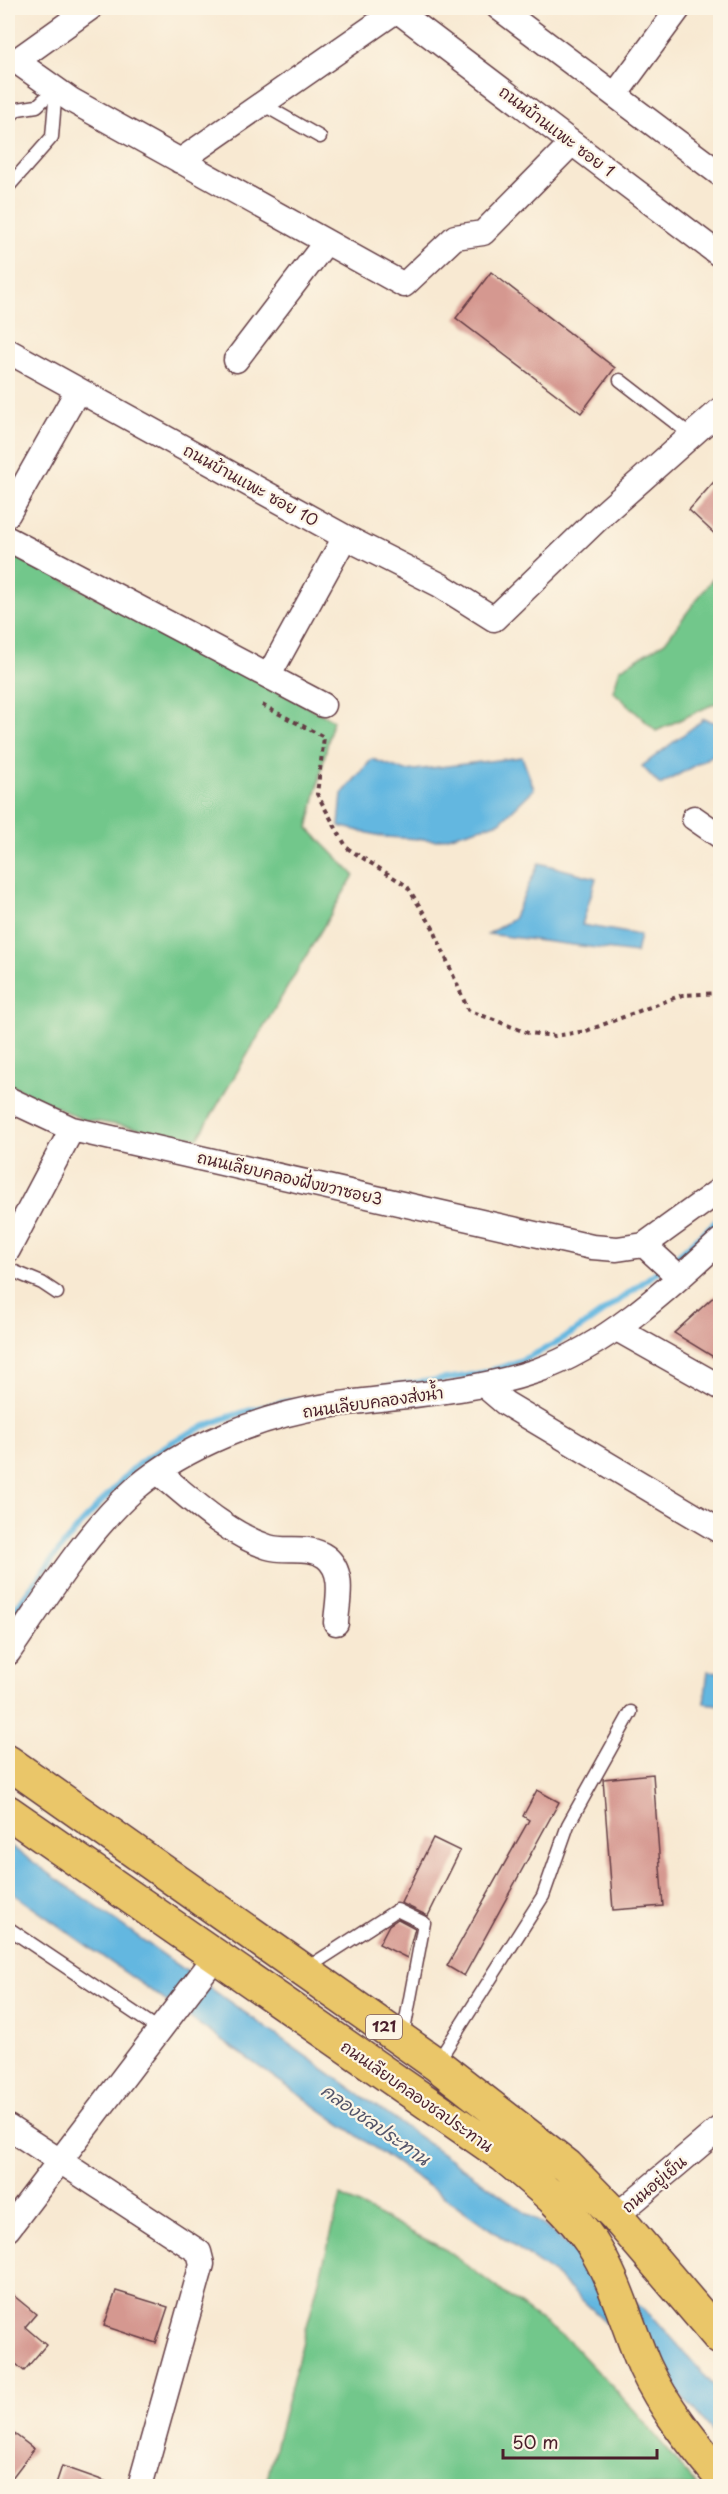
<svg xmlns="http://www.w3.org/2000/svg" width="728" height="2494" font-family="'Playpen Sans','Playpen Sans Thai',sans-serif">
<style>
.green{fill:#72c78b;stroke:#5e735b;stroke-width:1.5}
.water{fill:#64b7e0;stroke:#576b86;stroke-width:1.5}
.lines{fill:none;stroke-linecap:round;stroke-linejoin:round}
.stream{stroke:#64b7e0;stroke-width:6}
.building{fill:#d59890}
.service-casing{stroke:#643d44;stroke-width:15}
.minor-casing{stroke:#643d44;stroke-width:27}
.primary-casing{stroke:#643d44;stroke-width:36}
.path{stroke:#643d44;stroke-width:4;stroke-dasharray:4.5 4.5;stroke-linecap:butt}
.service{stroke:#fff;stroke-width:12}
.minor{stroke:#fff;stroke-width:24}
.primary{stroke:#eac669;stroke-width:33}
.labels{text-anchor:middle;stroke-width:4.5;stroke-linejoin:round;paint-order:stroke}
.shield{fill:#fcf5e5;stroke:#7f5f63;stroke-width:1.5}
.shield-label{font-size:15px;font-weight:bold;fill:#4a1f2b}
.street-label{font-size:16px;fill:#4a1f2b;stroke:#fcf5e5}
.water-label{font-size:18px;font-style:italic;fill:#53546a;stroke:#fcf5e5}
</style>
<rect width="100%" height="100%" fill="#fcf5e5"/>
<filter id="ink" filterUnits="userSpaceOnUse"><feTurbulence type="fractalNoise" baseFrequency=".0167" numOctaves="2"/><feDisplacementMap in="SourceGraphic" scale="12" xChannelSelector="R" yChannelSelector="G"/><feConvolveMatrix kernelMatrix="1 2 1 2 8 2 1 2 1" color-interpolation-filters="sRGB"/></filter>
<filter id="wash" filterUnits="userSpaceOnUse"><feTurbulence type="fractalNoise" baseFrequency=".008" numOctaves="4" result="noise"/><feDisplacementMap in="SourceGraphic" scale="24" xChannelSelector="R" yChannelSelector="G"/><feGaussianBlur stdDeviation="1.35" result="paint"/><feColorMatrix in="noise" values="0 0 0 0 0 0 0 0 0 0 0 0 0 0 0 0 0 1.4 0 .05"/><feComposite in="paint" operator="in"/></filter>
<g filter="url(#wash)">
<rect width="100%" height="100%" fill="#f8e9d2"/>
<!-- green -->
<path class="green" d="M8,551L333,720L308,828L354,875L198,1138L81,1119L8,1084Z
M720,572V701L656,731L613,691L620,669L665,642L710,582Z
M341,2196L446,2250L570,2342L635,2411L697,2486H265Z"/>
<!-- water -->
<path class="water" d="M704,719L720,724V751L660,785L642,766Z
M522,757L534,789L500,822L437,840L385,837L339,826L342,794L372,759L406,771Z
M539,863L596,878L582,925L640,935L636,953L488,934L513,919Z
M708,1671L720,1672V1705L704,1703Z
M8,1844L547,2228L656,2320L720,2393V2439L660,2372L554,2274L8,1890Z"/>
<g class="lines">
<!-- stream -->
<path class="stream" d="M669,1263L720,1218
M381,1387C415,1382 457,1380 489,1371C551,1356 611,1306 661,1269
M8,1619C40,1574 72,1531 111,1492C120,1483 129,1471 140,1463C185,1429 244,1408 299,1400"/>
</g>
<g id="blocks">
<!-- building -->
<path class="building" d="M491,272L615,368L581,413L456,318Z
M720,475V539L689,510Z
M720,1291V1361L674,1333Z
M653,1774L663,1906L613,1910L603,1779Z
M537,1790L559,1802L464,1976L447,1966L529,1820L523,1816Z
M433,1838L460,1851L428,1916L401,1903Z
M398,1919L415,1928L407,1958L379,1944L389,1925Z
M8,2291L36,2314L25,2327L46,2345L24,2371L8,2357Z
M116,2291L168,2307L156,2343L104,2326Z
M8,2429L34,2449L8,2483Z
M62,2466L113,2484L112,2487H55Z"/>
</g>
</g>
<g filter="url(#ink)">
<use href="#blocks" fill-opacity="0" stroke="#643d44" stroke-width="1.5"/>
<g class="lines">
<!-- service casing -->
<g class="service-casing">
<path id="service" d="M262,104L320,137
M8,118L18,109L37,106L56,88
M8,187L52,137L56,88
M620,380L691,435
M8,1269L42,1283L57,1293
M8,1928L160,2030
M304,1970L397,1910L424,1923L403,2036
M437,2063L543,1896L568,1825L631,1712"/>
</g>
<!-- minor casing -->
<g class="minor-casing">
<path id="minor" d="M90,8L16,61L71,100L404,285L455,237L483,233L572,143
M394,8L720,255
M499,8L720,174
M615,95L679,8
M180,161L397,10
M8,351L345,537L440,585L494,619L603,514L720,410
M236,360L326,242
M8,514L78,390
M8,539L323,705
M269,675L345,537
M694,818L720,836
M8,1099L72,1129L592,1247L617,1249L644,1245L720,1190
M644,1245L679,1277
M8,1250L72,1129
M617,1329L720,1387
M485,1386L505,1403L718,1530
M158,1472C192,1500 226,1533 268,1547C286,1553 309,1544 326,1557C346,1573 337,1602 336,1623
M8,1653C47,1597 84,1534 136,1488C185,1446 262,1416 326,1406C396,1395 468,1394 536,1371C605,1347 667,1290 720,1241
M8,2127L199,2252L202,2264L140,2486
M616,2216L720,2128
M8,2229L216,1956"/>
</g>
<!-- primary casing -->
<g class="primary-casing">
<path id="primary" d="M8,1762L436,2064L567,2166L616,2216L720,2338
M8,1812L504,2156C535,2182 568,2208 591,2242C616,2280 627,2326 645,2367C664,2408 692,2442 720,2476"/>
</g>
<!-- path -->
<path class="path" d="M262,705L324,737L317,794L347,848L407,886L433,928L468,1010L528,1033L555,1036L586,1031L682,995L720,993"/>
<!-- service -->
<use href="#service" class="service"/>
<!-- minor -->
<use href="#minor" class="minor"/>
<!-- primary -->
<use href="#primary" class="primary"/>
</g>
</g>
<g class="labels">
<!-- shield labels -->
<rect class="shield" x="366" y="2015" width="36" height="24" rx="4.5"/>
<g class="shield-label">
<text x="384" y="2032">121</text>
</g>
<!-- street labels -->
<g class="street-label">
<text transform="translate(557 131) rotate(37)" y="6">ถนนบ้านแพะ ซอย 1</text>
<text transform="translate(251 485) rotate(29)" y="6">ถนนบ้านแพะ ซอย 10</text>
<text transform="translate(290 1178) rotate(13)" y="6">ถนนเลียบคลองฝั่งขวาซอย3</text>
<text transform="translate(373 1402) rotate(-8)" y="6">ถนนเลียบคลองส่งน้ำ</text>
<text transform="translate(417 2096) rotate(35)" y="6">ถนนเลียบคลองชลประทาน</text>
<text transform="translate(654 2184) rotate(-40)" y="6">ถนนอยู่เย็น</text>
</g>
<!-- water labels -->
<g class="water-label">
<text transform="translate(375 2125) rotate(35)" y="6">คลองชลประทาน</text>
</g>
</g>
<!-- margin -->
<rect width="728" height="2494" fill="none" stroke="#fcf5e5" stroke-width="30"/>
<!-- scale -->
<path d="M503 2449v9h154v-9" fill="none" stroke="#4a1f2b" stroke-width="3"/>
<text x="512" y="2449" font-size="18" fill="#4a1f2b" stroke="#fcf5e5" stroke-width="4.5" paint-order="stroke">50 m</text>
</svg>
